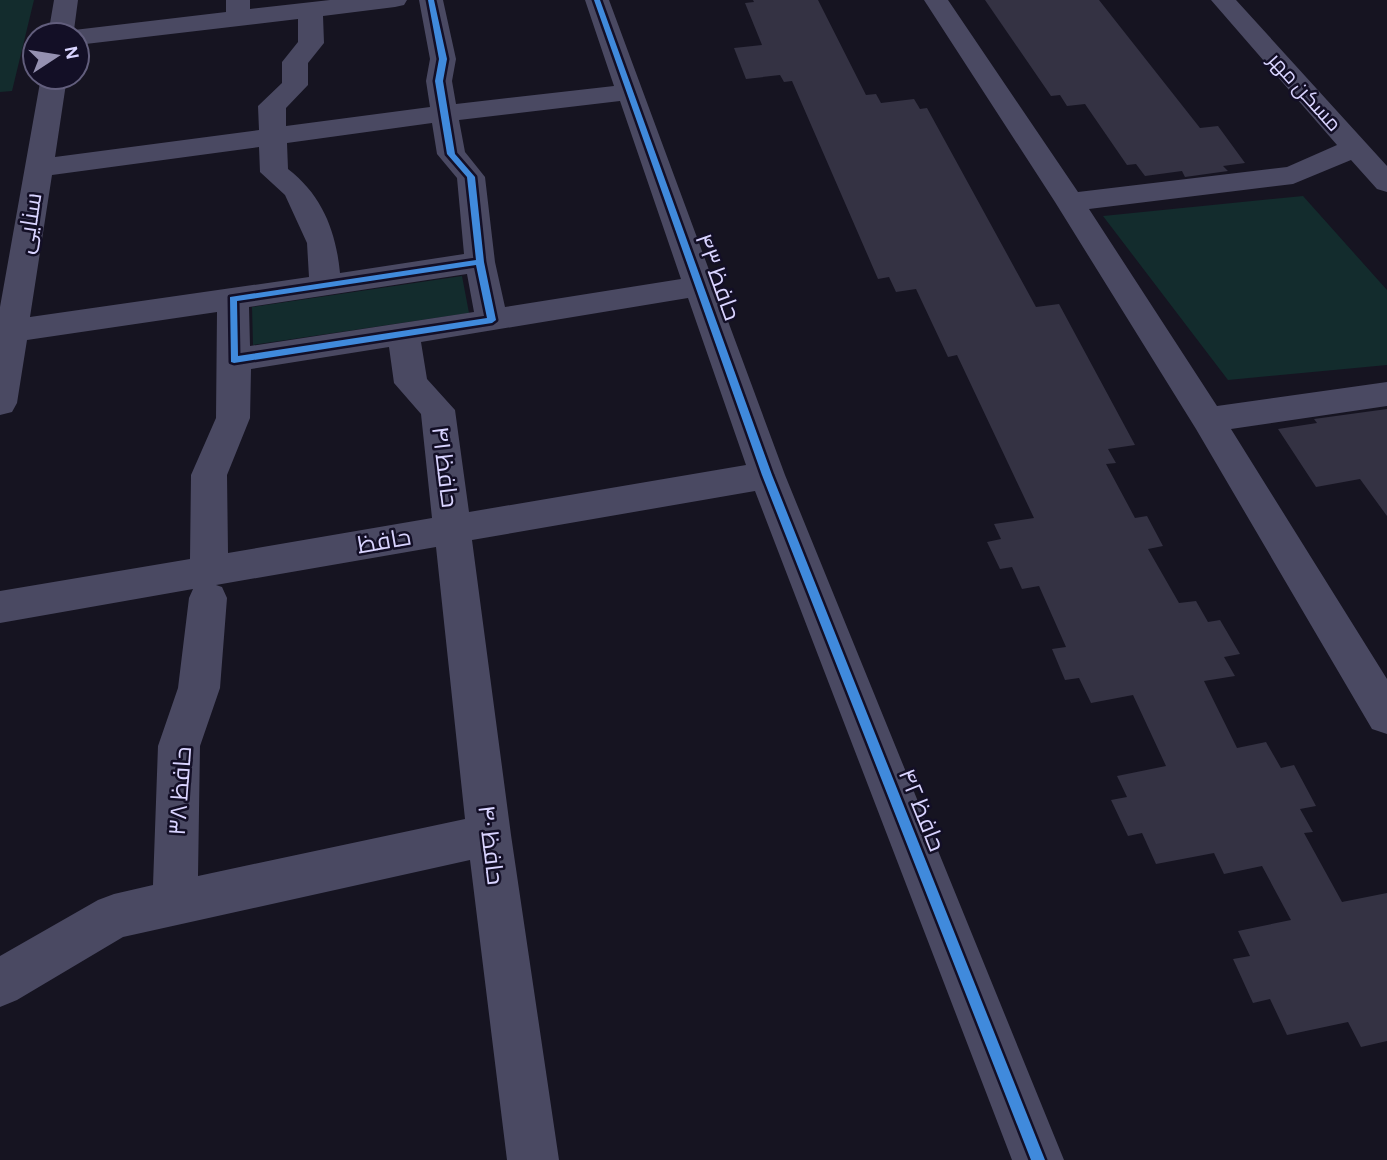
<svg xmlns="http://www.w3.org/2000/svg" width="1387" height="1160" font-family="'Alegreya Sans',Cairo,sans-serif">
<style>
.green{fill:#132c2d}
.building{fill:#343243}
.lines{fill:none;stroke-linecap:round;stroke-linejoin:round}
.minor{fill:#4a4962;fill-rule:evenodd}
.cycleway-casing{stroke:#130f26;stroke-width:5}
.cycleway{fill:#408adc;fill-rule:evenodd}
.labels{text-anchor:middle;stroke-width:5;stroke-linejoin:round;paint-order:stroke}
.far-street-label{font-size:21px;fill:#d9d4ff;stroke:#130f26}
.street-label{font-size:24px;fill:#d9d4ff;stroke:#130f26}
</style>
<rect width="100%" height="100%" fill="#161421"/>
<!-- green -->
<path class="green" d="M0,0H34L12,91L0,92Z
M1303,196L1387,290V365L1228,380L1103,216Z
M462,276L469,313L253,345L252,307Z"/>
<!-- building -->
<path class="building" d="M753,0H818L866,95L876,94L881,103L914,99L920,109L927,108L1036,307L1059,304L1135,445L1108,449L1116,463L1106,464L1135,518L1147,516L1163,546L1148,549L1179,603L1196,601L1208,622L1220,620L1240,654L1224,657L1235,676L1204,681L1237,748L1266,742L1281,768L1294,765L1316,806L1300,809L1313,832L1304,833L1342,902L1387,893V1041L1361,1047L1348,1022L1287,1035L1270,999L1253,1003L1233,959L1250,956L1238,931L1291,920L1262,866L1224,874L1214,853L1156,864L1142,833L1128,836L1111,800L1127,797L1117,776L1166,766L1133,695L1091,703L1079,678L1065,680L1052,649L1066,647L1039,586L1022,589L1012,567L1000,569L987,542L1001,539L994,524L1034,518L957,355L948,357L916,289L896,292L889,277L878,279L792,81L784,82L780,75L746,79L734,48L762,45L745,3L754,2Z
M985,0H1099L1200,128L1218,126L1245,163L1223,166L1228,171L1185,177L1182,171L1145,176L1136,164L1127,165L1085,104L1067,106L1060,95L1051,96Z
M1387,409V516L1360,479L1316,487L1278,429L1317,423L1314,419Z"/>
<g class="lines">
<!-- minor -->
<path class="minor" d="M54,0H78L74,30L226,12V0H250V9L330,0H407L404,5L395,7L323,16L324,43L308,63V85L286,108V126L430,107L426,81L430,59L419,0H443L456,59L452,81L456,104L614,86L585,0H609L785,475L1064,1160H1012L755,491L472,540L511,835L559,1160H507L470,860L123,937L17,1000L0,1007V956L98,900L114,894L153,885L158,746L178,688L189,598L193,589L0,623V591L190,559L191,475L216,418L217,312L27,340L17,403L12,412L0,415V307L41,77H67L55,157L259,130L258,106L282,83V62L298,42V19L77,45V35H48ZM620,101L681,279L505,307L495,262L485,177L465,152L459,120ZM432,123L437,154L457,178L464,254L340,273C336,231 322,195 288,169L287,143ZM259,147L260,172L285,195L307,243L309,277L30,317L52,175ZM467,274L474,312L250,346L249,307ZM688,298L746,465L469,512L455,410L427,379L421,342ZM389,347L394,383L421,414L432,518L228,553L227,475L250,418L251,369ZM436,547L465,819L198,876L200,746L220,688L227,598L222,587L216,585Z
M924,0H948L1078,192L1287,167L1337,145L1211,0H1236L1387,166V192L1377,189L1351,160L1293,184L1089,209L1217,406L1387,382V406L1231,429L1387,679V734L1372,729L1196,429L1055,202Z"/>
<!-- cycleway casing -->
<g class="cycleway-casing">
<path id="cycleway" d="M428,0H434L447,59L443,81L455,154L475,177L484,262L496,320L492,323L234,363L231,362L230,297L476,260L467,177L447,154L435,81L439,59ZM476,265L487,318L238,356L237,301Z
M594,0H600L772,475L1045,1160H1031L762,475Z"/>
</g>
<!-- cycleway -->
<use href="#cycleway" class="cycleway"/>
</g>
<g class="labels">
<!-- far-street labels -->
<g class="far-street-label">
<text transform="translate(1305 92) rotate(48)" y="7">مسکن مهر</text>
</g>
<!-- street labels -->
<g class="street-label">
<text transform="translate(29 223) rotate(-81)" y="8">سنایی</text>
<text transform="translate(718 277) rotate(70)" y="8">حافظ ۴۳</text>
<text transform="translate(445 467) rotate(83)" y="8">حافظ ۴۱</text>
<text transform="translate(384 541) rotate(-10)" y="8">حافظ</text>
<text transform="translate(180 791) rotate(-86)" y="8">حافظ ۳۸</text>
<text transform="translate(922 810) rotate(68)" y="8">حافظ ۴۲</text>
<text transform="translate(491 845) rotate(83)" y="8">حافظ ۴۰</text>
</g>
</g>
<!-- north arrow -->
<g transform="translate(56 56) rotate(78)"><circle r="33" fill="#130f26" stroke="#625e7d" stroke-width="2"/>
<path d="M0-5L12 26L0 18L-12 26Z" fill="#9591b1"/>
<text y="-10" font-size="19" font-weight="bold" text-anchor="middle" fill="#d9d4ff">N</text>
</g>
</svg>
